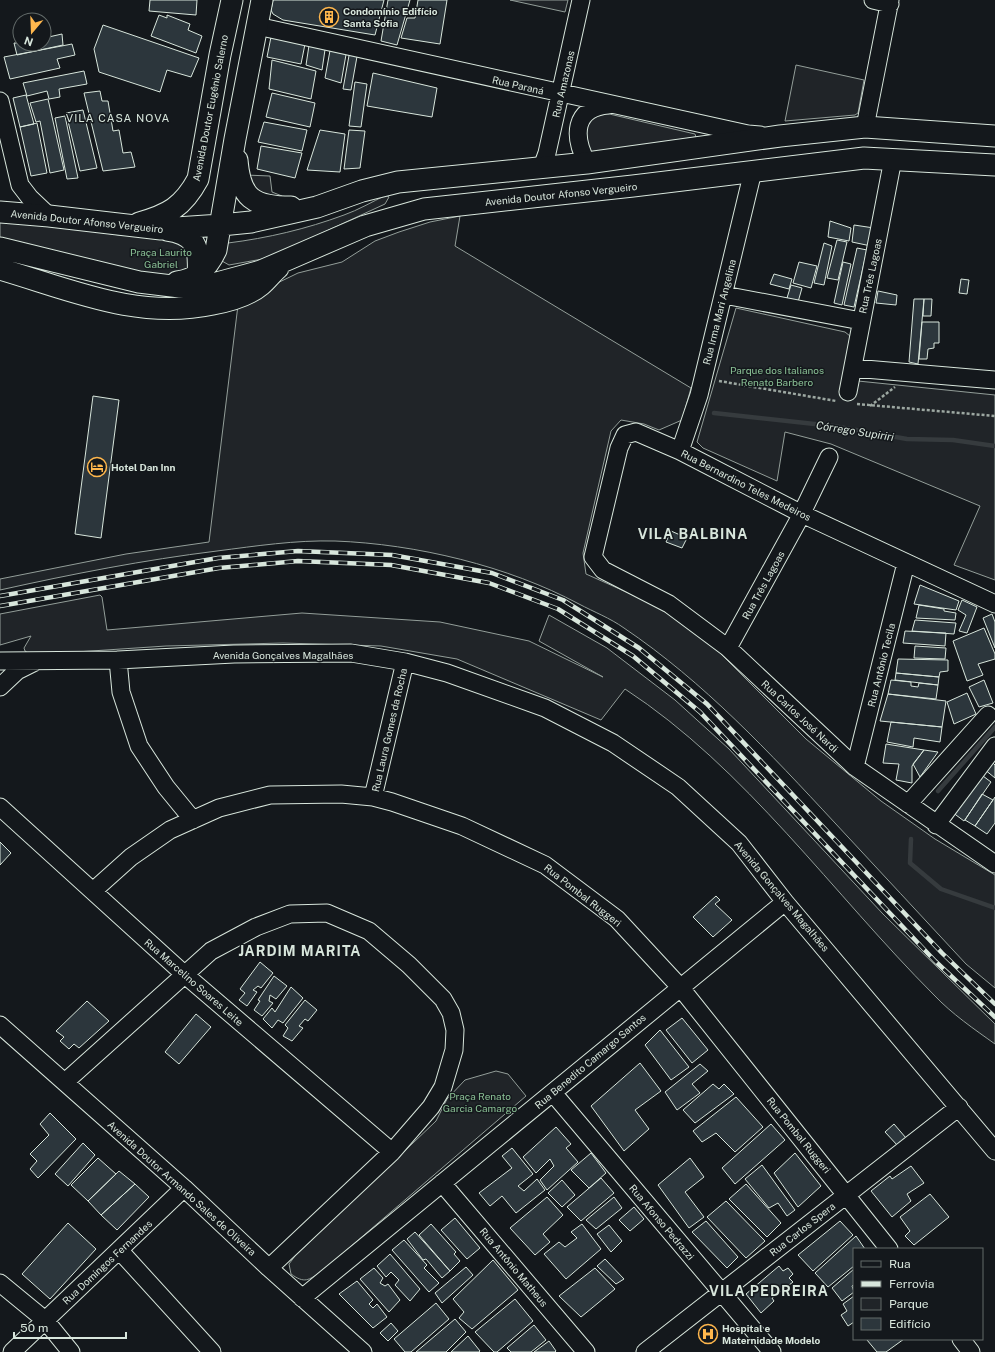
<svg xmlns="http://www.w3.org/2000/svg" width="995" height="1352" font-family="'Public Sans',sans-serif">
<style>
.green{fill:#202428;stroke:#939e99}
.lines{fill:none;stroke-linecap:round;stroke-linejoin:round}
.stream{stroke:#363b3e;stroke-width:4.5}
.building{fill:#2c363c;stroke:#d8e6dc}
.minor-casing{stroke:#d8e6dc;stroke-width:19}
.major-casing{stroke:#d8e6dc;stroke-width:23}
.path{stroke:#9da8a2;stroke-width:2.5;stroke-dasharray:3 2;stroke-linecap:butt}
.minor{stroke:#14181c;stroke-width:17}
.major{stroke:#14181c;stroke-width:21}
.rail-casing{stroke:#d8e6dc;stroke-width:4.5}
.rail{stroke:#14181c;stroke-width:3;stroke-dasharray:9;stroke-linecap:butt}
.labels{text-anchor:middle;stroke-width:3;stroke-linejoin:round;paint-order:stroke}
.poi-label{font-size:10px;font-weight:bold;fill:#d8e6dc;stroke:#14181c;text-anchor:start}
.street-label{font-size:10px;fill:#d8e6dc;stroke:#14181c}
.park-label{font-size:10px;fill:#8ac095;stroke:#14181c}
.neighbourhood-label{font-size:11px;letter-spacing:1px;fill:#d8e6dc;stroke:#14181c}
.water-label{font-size:11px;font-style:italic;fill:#d8e6dc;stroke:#14181c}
.district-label{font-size:14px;font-weight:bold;letter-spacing:1px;fill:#d8e6dc;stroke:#14181c}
</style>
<rect width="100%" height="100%" fill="#14181c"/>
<!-- green -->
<path class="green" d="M510,0H568L565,12Z
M796,65L864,80L858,113L855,115L785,121Z
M605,113L695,134L696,137L595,153L590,151C585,136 584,129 593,115Z
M245,175L270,176L272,192L282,196L283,201L259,195Z
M386,195L389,197L385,204L268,258L229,265L222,261L228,243C268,238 306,229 344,215C358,210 372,202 386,195Z
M460,216L455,246L691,388L682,420L659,430L644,424L621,420L611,431L583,553L586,574L660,607L719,652L806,739L881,801L935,839L995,875V988L966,964C922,917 879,870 835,823C770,753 704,682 624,628C610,618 594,612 579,604C508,566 416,544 335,541C295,540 256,546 217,551C144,560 72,574 0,590V579L126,554L209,542L238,305L263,290L298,273L342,262L375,241L399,232L430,222Z
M0,218L119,235L165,238L180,241L190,250L188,270L161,278L0,241Z
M736,308L845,332L850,336L846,370L858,381L995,395V580L954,565L980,506L831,444L785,432L777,481L703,448L697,442Z
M100,595L102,597L107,630L302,613L440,622L529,641L603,677L539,641L549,615L607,648L675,700L729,749L883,914L995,1024V1044C974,1029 952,1014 934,995C833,894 746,768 625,689L601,720L457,659L381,646L283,643L166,646L31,655L25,651L24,648L31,636L0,645V614Z
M496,1071L508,1074L526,1096L321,1272C308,1280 305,1284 291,1274L289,1264L295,1256L436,1121L447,1099L465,1080Z"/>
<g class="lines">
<!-- stream -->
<path class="stream" d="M714,413L833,426L907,439L953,440L995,446
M938,791L995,727
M911,839L910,863L941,889L995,908"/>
</g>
<!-- building -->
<path class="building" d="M150,0H197L196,15L149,11Z
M273,0H384L375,35L283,20L273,14L271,10Z
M388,0H410L397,45L381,41Z
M418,0H447L440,44L401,38L407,18H415Z
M159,15L167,18V15L190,24L188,30L202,36L196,53L151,36Z
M103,25L199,58L191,77L167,70L160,92L99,72L94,49Z
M272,32L306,39L301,64L267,57Z
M62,34L63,45L17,55L14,43L44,44V38Z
M310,39L326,43L322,70L306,65Z
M72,44L75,55L57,59L60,68L10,79L4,57Z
M331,45L347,49L341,83L325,78Z
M350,50L358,51L351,90L343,89Z
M272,60L316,71L311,99L269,89Z
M84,71L87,84L59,89L60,97L49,99L47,91L27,96L23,83Z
M373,73L437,88L432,117L367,106Z
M355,82L367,84L361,127L349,126Z
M100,91L102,101H108L113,131L119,130L123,153L131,152L135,167L103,171L84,93Z
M272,93L315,103L310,127L266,117Z
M26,95L34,124L20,127L13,98Z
M48,99L64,170L50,173L40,121L36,122L30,103Z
M83,110L97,168L80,171L66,113Z
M65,116L78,178L67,179L55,118Z
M264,122L307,130L302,151L258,142Z
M37,123L47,173L31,176L20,127Z
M320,130L345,134L340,172L307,170Z
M349,130L365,131L360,168L344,169Z
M261,146L302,153L295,178L257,169Z
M830,221L851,228L849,241L828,237Z
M854,225L874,228L871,246L852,242Z
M837,240L847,242L838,280L827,278Z
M824,243L832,246L824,285L814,283Z
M857,248L867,250L854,307L844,305Z
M799,262L817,266L811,288L793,283Z
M843,262L851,264L842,305L834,303Z
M774,274L792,279L789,289L770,284Z
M961,279L969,280L967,294L959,293Z
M791,285L802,288L798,302L787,298Z
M878,291L897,295L896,305L876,303Z
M914,299H924L918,364L909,362Z
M924,299H932L931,316H923Z
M922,322H939V343H934V348L928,349L927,359H919Z
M93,396L119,400L101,538L75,534Z
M671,531L687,538L682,548L666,542Z
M920,585L959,601L956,610L914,604Z
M962,600L977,607L967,633L959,631L966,615L958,610Z
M919,605L944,609V611L956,613L955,620L916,618Z
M992,614L995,622V648L983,618Z
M915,620L956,623L954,634L912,631Z
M984,628L995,654V659L978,664L983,675L967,681L953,641Z
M905,631L946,633L945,646L903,643Z
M915,646L946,648L945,659L914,658Z
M898,659L948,660V671L940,672L939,677L896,673Z
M896,673L939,677L938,685L895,680Z
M891,680L911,682V686L918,687L919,683L938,685L936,699L888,694Z
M984,680L993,703L979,707L969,687Z
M967,693L976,714L954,724L947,702Z
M888,694L946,701L942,727L880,721Z
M891,722L942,727L940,742L914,738L913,747L887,742Z
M886,744L924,750L912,766V783L896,780L899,764L883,763Z
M924,750L938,752L920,777L913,764Z
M991,761L995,765V778L984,769Z
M979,773L991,782L964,821L952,812Z
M982,794L993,800L975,826L965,820Z
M995,797V823L987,834L975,826Z
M0,842L11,853L0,865Z
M716,896L720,900L715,904L732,920L713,937L693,917Z
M260,962L273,973L261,988L258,986L253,990L257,992L247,1006L239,1000L245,993L240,989Z
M274,976L287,986L276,999L270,995L269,1001L273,1003L262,1016L254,1010L260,1001L258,1000Z
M291,987L303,998L283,1023L278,1020L272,1028L263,1019L272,1008L275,1012Z
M305,1000L317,1010L308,1021L305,1019L299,1026L303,1028L292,1041L283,1036L288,1028L285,1025Z
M87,1001L109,1021L79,1048L74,1044L69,1049L60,1041L64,1037L56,1031Z
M196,1014L211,1027L179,1064L165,1052Z
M682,1018L708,1050L692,1063L666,1030Z
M660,1030L689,1067L671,1080L645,1045Z
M640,1063L661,1091L635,1110L649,1129L624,1151L591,1106Z
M700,1064L708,1071L692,1084L700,1093L677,1110L665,1092Z
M713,1084L719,1089L724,1084L734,1094L695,1123L683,1110Z
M736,1097L763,1127L735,1152L716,1133L702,1142L693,1131Z
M50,1113L76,1139L38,1178L30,1169L37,1161L30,1154L49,1135L40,1124Z
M771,1124L785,1140L735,1184L722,1168Z
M894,1124L906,1138L898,1146L885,1132Z
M556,1127L571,1144L566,1148L578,1162L547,1190L540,1180L554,1166L550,1159L536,1173L523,1157Z
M83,1143L95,1155L68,1186L55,1174Z
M512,1148L533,1174L518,1186L524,1191L537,1179L545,1190L516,1213L502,1196L490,1206L479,1193L512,1168L502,1156Z
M591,1153L606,1173L589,1188L571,1170Z
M795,1153L821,1186L798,1207L774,1173Z
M98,1158L116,1174L88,1201L71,1185Z
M690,1158L704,1177L685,1192L704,1217L689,1228L658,1185Z
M762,1165L795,1210L787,1216L778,1203L769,1208L745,1179Z
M911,1166L924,1183L907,1194L911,1201L892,1217L871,1191L890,1176L892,1179Z
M119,1171L135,1184L101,1215L88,1201Z
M601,1178L614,1193L581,1221L567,1207Z
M562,1180L575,1195L562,1207L548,1193Z
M135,1184L149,1197L117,1230L101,1215Z
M746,1184L781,1223L767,1237L729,1199Z
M930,1194L949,1217L914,1245L905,1236L910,1231L900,1217Z
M547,1197L563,1215L543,1234L550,1242L535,1255L510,1228Z
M614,1197L622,1208L596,1229L586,1220Z
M726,1201L765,1241L746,1258L707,1217Z
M634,1207L644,1219L630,1231L619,1220Z
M455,1218L480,1248L467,1259L441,1230Z
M706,1221L738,1257L727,1268L692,1232Z
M840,1221L853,1235L813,1271L798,1255Z
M68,1223L96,1249L50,1299L22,1274Z
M431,1224L456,1252L454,1254L460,1261L450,1271L419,1235Z
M582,1224L601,1249L566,1279L544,1254L559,1242L565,1247L577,1238L571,1232Z
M609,1225L622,1241L611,1252L597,1234Z
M415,1232L450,1271L442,1278L426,1259L423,1260L407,1239Z
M856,1236L865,1249H854V1266L828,1287L815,1273Z
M404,1240L427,1265L424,1268L439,1283L429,1292L392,1250Z
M390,1254L420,1289L410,1301L395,1285L399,1280L391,1272L386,1277L377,1266Z
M605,1259L624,1279L616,1284L597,1266Z
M493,1260L518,1290L472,1329L459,1318L464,1312L453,1299Z
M779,1266L783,1271L788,1268L793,1274L789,1278L793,1282L772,1298L774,1301L761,1313L746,1294Z
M466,1267L473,1275L442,1303L435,1293Z
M374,1268L383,1278L380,1283L385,1286L388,1284L400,1300L389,1312L360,1279Z
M595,1268L615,1289L581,1317L559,1296Z
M854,1269V1284L852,1286L854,1292L842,1301L832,1288Z
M357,1281L373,1300L369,1304L373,1308L377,1304L387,1317L373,1328L339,1294Z
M854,1296V1322L848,1326L841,1315L847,1311L843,1304Z
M515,1299L533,1321L497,1352H494L475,1332Z
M436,1303L449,1319L411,1352H405L394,1339Z
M455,1319L466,1332L446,1352H416Z
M391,1323L398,1331L388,1341L380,1333Z
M534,1325L546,1340L531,1352H511L507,1348Z
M468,1336L480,1351L479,1352H451Z
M868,1339H904L886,1352H877L867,1340Z
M549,1341L556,1351L555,1352H534Z"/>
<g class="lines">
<!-- minor casing -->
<g class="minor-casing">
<path id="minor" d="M873,0L890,4
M257,26L748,134L760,135
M0,101L20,185L30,198L49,216
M865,127L890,0
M587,163C573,137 573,108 608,105
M542,167L547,153L581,0
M724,295L861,321
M853,368L995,380
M848,392L893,159
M680,451L699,395L753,171
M995,604L802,514L680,451L636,432L625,435L619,448L593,557L603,570L669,604L728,648L855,767L995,864
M728,648L798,521L829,457
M118,660L121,692L139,746L166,787L193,820
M0,661L118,660L234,654L351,653L405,662L447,673L545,708L613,743L678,787L739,843L785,902L995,1151
M0,687L17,671L37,661
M855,767L906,563
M373,797L405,662
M908,804L988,715
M0,807L184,974L392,1152
M936,825L995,746
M93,891L131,857L170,830L219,808L270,795L341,794L373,797L392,802L462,826L545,865L617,919L680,987L889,1249
M0,1025L184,1188L269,1268L363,1352
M65,1082L211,951L256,927L290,914L327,913L369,931L409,965L443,999L451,1013L455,1030L454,1050L443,1087L431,1107L392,1152L269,1268
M553,1093L772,1352
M442,1183L586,1352
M120,1251L212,1352
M0,1283L45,1320L71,1352
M302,1298L785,902
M961,1339L971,1352
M12,1352L184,1188
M645,1352L959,1107"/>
</g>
<!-- major casing -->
<g class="major-casing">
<path id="major" d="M237,160C240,198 253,207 291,207
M0,212L49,216L161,229L221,225L251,222L317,207L362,191L398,182L587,163L780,136L865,127L995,136
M139,223C168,215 183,207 198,179L220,55L232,0
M167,230C196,234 200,248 198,275
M0,248L139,282L180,287L200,286L217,283L261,271L365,226L424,209L633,186L864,158L995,165
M0,269C72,290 137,320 213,304C229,301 248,296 261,285C267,280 272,273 278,268
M177,282C197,280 208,267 216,250L235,139L262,0"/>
</g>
<!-- path -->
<path class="path" d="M719,381L836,401
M857,404L995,416
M870,406L895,387"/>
<!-- minor -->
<use href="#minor" class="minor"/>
<!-- major -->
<use href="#major" class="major"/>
<!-- rail casing -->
<g class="rail-casing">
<path id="rail" d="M0,596L218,558L298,551L392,555L492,573L563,600L639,648L707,704L942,953L995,1004
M0,606L219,568L298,561L391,565L489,583L558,609L633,656L700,712L935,961L995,1017"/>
</g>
<!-- rail -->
<use href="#rail" class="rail"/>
</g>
<!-- icons -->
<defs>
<g id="building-ring" transform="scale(1)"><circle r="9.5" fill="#14181c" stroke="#ffb74d" stroke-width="1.5"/><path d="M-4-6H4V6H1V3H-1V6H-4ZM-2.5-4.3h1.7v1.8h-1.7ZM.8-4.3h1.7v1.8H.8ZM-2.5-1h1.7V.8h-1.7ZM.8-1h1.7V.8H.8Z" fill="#ffb74d"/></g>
<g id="hotel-ring" transform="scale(1)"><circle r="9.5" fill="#14181c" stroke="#ffb74d" stroke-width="1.5"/><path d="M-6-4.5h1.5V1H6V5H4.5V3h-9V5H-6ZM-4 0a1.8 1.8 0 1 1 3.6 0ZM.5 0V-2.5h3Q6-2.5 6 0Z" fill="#ffb74d"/></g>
<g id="hospital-ring" transform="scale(1)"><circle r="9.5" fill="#14181c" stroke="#ffb74d" stroke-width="1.5"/><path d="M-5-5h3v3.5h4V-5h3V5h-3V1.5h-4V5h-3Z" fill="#ffb74d"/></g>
</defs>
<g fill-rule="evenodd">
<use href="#building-ring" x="329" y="17"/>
<use href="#hotel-ring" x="97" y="467"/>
<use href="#hospital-ring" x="708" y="1334"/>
</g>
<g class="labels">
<!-- poi labels -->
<g class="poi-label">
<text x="343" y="15">Condomínio Edifício<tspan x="343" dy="12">Santa Sofia</tspan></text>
<text x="111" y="471">Hotel Dan Inn</text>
<text x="722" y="1332">Hospital e<tspan x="722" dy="12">Maternidade Modelo</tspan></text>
</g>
<!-- street labels -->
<g class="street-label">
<text transform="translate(563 84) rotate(-77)" y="4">Rua Amazonas</text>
<text transform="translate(518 85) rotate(13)" y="4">Rua Paraná</text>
<text transform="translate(210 108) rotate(-79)" y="4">Avenida Doutor Eugênio Salerno</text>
<text transform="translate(561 194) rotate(-6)" y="4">Avenida Doutor Afonso Vergueiro</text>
<text transform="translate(87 221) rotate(6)" y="4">Avenida Doutor Afonso Vergueiro</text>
<text transform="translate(870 276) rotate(-78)" y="4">Rua Três Lagoas</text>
<text transform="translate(719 312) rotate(-76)" y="4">Rua Irma Mari Angelina</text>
<text transform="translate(746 485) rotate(27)" y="4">Rua Bernardino Teles Medeiros</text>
<text transform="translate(763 585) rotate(-61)" y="4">Rua Três Lagoas</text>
<text x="283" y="659">Avenida Gonçalves Magalhães</text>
<text transform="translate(881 665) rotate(-76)" y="4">Rua Antônio Tecila</text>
<text transform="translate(800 716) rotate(43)" y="4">Rua Carlos José Nardi</text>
<text transform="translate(389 730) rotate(-77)" y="4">Rua Laura Gomes da Rocha</text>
<text transform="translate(583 895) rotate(38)" y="4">Rua Pombal Ruggeri</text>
<text transform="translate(782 896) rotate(50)" y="4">Avenida Gonçalves Magalhães</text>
<text transform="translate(194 982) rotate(41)" y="4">Rua Marcelino Soares Leite</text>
<text transform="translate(590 1061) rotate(-40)" y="4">Rua Benedito Camargo Santos</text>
<text transform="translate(799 1135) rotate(51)" y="4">Rua Pombal Ruggeri</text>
<text transform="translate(182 1188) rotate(42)" y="4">Avenida Doutor Armando Sales de Oliveira</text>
<text transform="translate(662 1222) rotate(50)" y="4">Rua Afonso Pedrazzi</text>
<text transform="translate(802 1229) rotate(-38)" y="4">Rua Carlos Spera</text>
<text transform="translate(107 1262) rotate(-43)" y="4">Rua Domingos Fernandes</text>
<text transform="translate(514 1267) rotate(50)" y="4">Rua Antônio Matheus</text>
</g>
<!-- park labels -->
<g class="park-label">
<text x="161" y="256">Praça Laurito<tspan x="161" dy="12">Gabriel</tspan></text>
<text x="777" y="374">Parque dos Italianos<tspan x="777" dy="12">Renato Barbero</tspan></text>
<text x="480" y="1100">Praça Renato<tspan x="480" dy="12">Garcia Camargo</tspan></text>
</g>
<!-- neighbourhood labels -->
<g class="neighbourhood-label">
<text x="118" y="122">VILA CASA NOVA</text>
</g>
<!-- water labels -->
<g class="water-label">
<text transform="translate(855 431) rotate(9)" y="4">Córrego Supiriri</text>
</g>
<!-- district labels -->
<g class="district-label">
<text x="693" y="539">VILA BALBINA</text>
<text x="300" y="956">JARDIM MARITA</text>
<text x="769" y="1296">VILA PEDREIRA</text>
</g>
</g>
<!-- legend -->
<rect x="853" y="1248" width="130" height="92" fill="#14181c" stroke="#626a69"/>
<rect x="861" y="1261" width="20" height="6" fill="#14181c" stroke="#626a69"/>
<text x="889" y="1268" font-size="12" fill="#d8e6dc">Rua</text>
<rect x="861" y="1281" width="20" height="6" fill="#d8e6dc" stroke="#626a69"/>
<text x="889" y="1288" font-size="12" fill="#d8e6dc">Ferrovia</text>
<rect x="861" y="1298" width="20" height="12" fill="#202428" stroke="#626a69"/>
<text x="889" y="1308" font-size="12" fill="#d8e6dc">Parque</text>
<rect x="861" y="1318" width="20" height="12" fill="#2c363c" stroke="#626a69"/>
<text x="889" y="1328" font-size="12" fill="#d8e6dc">Edifício</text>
<!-- north arrow -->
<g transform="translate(32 32) rotate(199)"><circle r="19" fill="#14181c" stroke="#626a69"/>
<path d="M0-3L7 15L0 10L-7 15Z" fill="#ffb74d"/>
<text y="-6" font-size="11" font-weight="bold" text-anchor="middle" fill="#d8e6dc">N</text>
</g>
<!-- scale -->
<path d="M14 1332v6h112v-6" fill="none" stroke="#d8e6dc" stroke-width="2"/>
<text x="20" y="1332" font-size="12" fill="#d8e6dc" stroke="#14181c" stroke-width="3" paint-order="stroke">50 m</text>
</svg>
